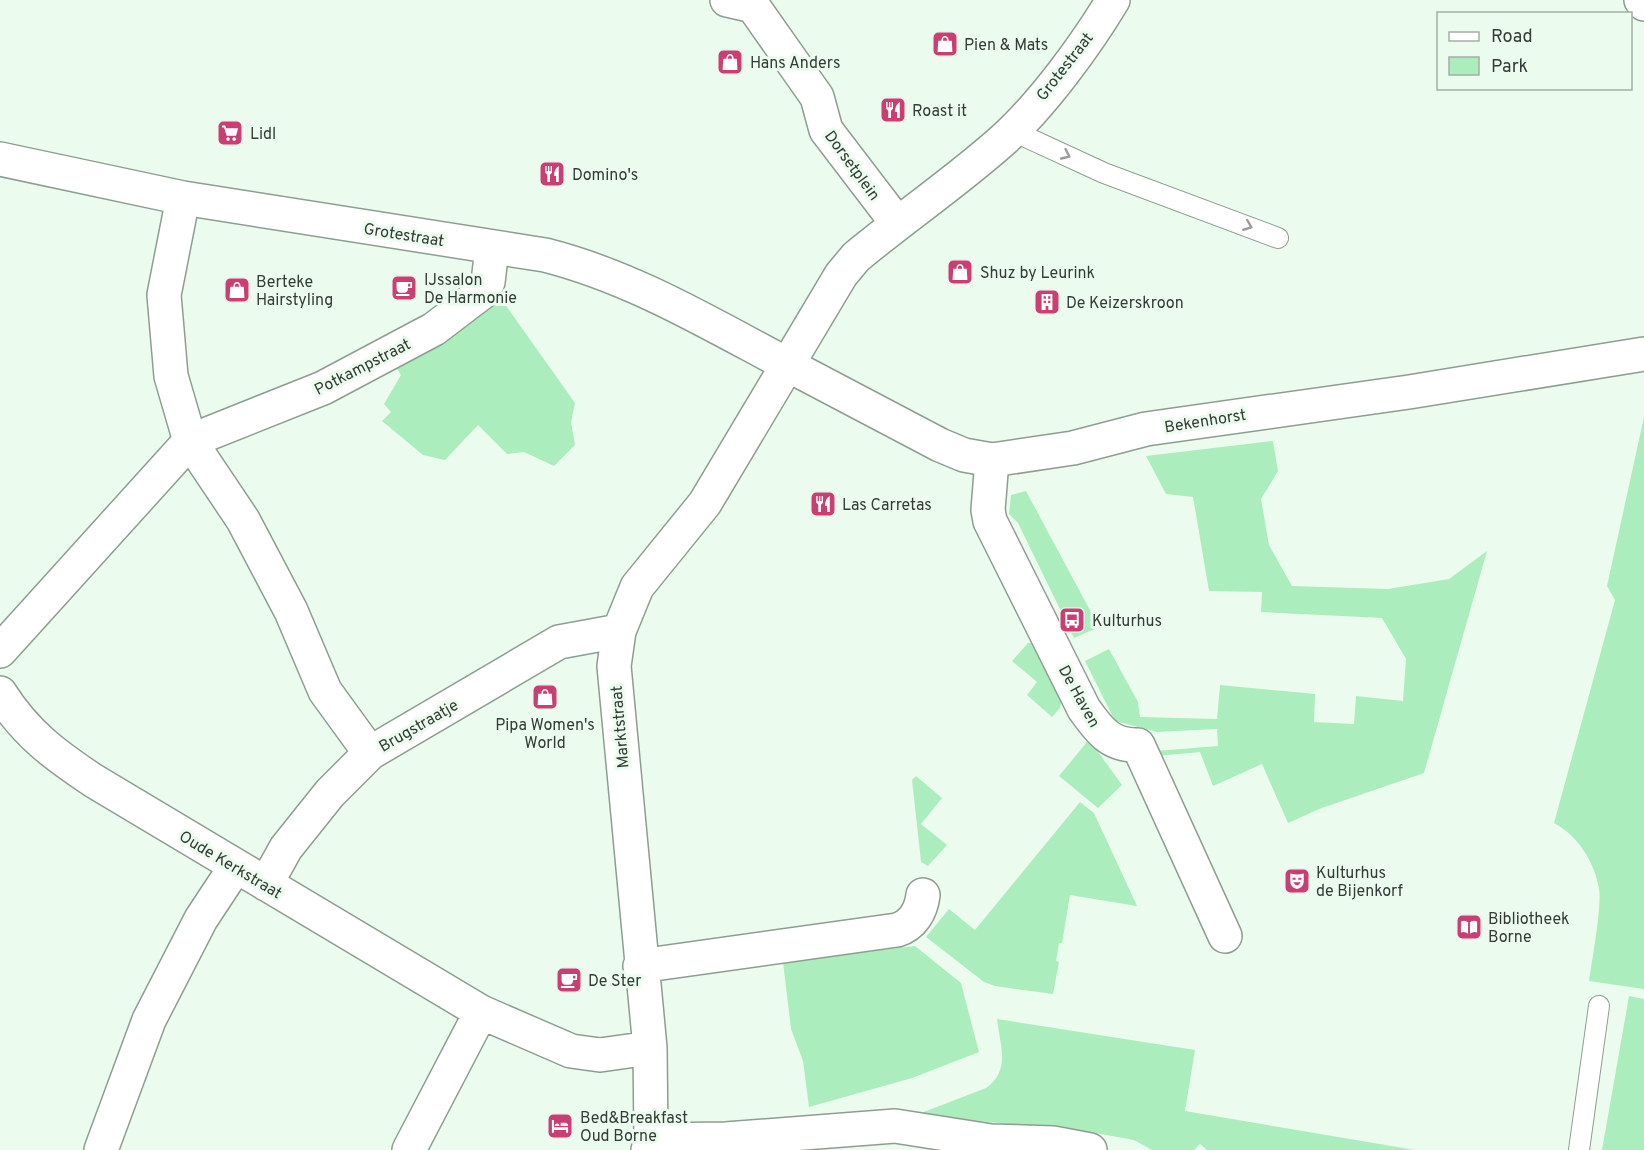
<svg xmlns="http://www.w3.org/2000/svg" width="1644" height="1150" font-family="Overpass,sans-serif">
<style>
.green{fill:#acedbd}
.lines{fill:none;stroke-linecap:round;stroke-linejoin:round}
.lane-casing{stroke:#8e9d91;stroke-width:22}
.street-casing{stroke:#8e9d91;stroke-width:36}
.secondary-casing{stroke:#8e9d91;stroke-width:36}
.lane{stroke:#fff;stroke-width:20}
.street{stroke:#fff;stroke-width:33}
.secondary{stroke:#fff;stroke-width:33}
.oneway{stroke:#9a9c9a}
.labels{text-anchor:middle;stroke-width:6;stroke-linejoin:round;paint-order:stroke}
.poi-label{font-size:16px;fill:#343a35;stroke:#ebfcef;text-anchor:start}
.street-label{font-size:16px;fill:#343a35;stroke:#ebfcef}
</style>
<rect width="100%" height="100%" fill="#ebfcef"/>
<!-- green -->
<path class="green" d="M502,300L575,403L571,422L575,445L554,466L524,452L507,454L478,425L445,460L423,455L382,421L391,412L384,404L401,375L396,367Z
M1644,417V989L1589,981C1592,960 1602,906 1599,889C1595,862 1577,835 1554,823L1615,600L1607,586Z
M1273,441L1278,471L1261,499L1269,545L1292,586L1388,589L1449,579L1487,551L1424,773L1319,809L1288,823L1262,764L1213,786L1200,752L1157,756L1156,751L1218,746L1217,729L1157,732L1115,721L1085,661L1109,649L1138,702L1140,717L1217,719L1220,685L1315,694L1314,722L1354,724L1356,696L1403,701L1406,659L1382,618L1261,612L1262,592L1209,591L1193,497L1166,494L1146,456Z
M1026,491L1099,627L1074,638L1018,523L1009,514L1011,495Z
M1028,643H1033L1062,699L1060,708L1052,717L1027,695L1037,682L1012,661Z
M1087,742H1091L1122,785L1098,808L1059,776Z
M916,776L942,798L921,824L947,845L928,866L921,862L912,780Z
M1080,802L1094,813L1137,906L1070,895L1062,943H1059L1056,961L1059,962L1053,994L995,986L984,982L926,937L949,909L975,930Z
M915,946L961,983L979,1052L912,1078L809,1107L803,1061L791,1029L783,962Z
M1629,996L1644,999V1150H1602Z
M997,1019L1195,1050L1185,1111L1415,1150H1207L1200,1144L1194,1150H1152L1134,1140L1090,1132L916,1115L986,1088C1011,1070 1000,1046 997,1019Z"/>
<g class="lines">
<!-- lane casing -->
<g class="lane-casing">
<path id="lane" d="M1013,131L1104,173L1278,238
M1579,1150L1599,1006"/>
</g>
<!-- street casing -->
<g class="street-casing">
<path id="street" d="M727,0L753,6L817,97L826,130L897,223
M1641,0L1644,4
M0,159L183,198L545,255C632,277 709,323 788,365
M183,198L164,295L171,376L190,441L243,520L291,611L325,691L370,753
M992,460L988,510L990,521L1084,709C1099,730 1110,746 1138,745L1225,936
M0,651L190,441L323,388L434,329L484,291L488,282L492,248
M0,693C26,734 55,755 94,781L481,1012L571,1051L600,1055L650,1048
M266,884L286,848L330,793L370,753L559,642L619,631
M640,966L897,930C913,925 921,911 923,895
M651,1140L726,1139L895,1126L991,1141L1053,1143L1090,1150
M101,1150L149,1020L201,919L236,866
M409,1150L481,1012
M648,1150L651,1140L650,1048L614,666L619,631L637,587L705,503L841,275L856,257C904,217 956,182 1003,140C1042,105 1086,45 1113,0"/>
</g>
<!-- secondary casing -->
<g class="secondary-casing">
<path id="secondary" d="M788,365L940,445L964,455L992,460L1073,448L1146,429L1409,392L1644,354"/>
</g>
<!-- lane -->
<use href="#lane" class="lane"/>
<!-- street -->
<use href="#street" class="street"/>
<!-- secondary -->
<use href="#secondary" class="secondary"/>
</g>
<!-- one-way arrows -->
<defs><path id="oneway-chevron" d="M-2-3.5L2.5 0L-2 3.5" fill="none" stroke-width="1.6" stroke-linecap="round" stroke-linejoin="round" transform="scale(1.5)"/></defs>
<g class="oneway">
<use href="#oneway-chevron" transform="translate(1066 155) rotate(25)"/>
<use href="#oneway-chevron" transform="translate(1248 226) rotate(22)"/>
</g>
<!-- icons -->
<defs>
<g id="shop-square" transform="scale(1.35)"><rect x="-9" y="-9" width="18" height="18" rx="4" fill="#ca3e71" stroke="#ebfcef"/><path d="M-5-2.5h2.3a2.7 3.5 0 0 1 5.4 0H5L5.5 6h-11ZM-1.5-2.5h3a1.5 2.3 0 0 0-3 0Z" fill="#fff"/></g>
<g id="restaurant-square" transform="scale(1.35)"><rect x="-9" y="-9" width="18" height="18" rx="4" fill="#ca3e71" stroke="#ebfcef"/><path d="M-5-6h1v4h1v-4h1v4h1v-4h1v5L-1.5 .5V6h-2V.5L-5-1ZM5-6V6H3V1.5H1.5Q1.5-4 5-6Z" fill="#fff"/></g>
<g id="supermarket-square" transform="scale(1.35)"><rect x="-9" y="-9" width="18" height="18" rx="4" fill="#ca3e71" stroke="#ebfcef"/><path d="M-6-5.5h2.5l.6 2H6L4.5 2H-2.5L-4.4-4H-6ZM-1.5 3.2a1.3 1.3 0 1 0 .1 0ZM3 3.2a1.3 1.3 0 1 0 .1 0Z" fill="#fff"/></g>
<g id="cafe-square" transform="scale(1.35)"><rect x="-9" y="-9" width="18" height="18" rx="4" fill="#ca3e71" stroke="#ebfcef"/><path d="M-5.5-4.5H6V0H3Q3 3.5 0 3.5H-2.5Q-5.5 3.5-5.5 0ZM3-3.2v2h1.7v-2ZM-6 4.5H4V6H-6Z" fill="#fff"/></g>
<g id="building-square" transform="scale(1.35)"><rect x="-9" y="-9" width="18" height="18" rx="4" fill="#ca3e71" stroke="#ebfcef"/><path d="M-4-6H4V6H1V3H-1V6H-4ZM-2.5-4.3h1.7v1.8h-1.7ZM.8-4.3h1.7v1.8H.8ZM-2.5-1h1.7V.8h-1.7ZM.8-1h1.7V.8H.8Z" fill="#fff"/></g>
<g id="bus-square" transform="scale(1.35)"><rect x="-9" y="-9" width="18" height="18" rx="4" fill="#ca3e71" stroke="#ebfcef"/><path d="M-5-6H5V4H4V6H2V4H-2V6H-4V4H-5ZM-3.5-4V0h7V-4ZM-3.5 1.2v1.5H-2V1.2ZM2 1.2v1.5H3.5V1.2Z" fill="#fff"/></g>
<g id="theatre-square" transform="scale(1.35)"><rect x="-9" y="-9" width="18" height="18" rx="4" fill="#ca3e71" stroke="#ebfcef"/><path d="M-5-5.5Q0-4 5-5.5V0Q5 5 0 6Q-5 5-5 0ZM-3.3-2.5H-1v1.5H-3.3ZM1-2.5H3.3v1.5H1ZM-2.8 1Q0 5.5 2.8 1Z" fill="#fff"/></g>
<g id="library-square" transform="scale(1.35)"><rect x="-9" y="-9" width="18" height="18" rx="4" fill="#ca3e71" stroke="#ebfcef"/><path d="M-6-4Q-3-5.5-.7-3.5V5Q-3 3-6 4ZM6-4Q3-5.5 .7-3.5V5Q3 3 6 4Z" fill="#fff"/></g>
<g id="hotel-square" transform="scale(1.35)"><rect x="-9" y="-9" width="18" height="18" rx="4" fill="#ca3e71" stroke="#ebfcef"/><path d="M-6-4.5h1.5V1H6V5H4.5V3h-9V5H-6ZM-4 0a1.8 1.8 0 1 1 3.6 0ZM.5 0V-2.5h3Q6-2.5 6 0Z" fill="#fff"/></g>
</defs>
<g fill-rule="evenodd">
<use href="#shop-square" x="945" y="44"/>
<use href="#shop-square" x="730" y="62"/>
<use href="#restaurant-square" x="893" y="110"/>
<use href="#supermarket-square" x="230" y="133"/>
<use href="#restaurant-square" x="552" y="174"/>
<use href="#shop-square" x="960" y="272"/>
<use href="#cafe-square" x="404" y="288"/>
<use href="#shop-square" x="237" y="290"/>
<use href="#building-square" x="1047" y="302"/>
<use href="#restaurant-square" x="823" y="504"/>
<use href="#bus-square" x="1072" y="620"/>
<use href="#shop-square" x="545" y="697"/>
<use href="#theatre-square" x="1297" y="881"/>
<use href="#library-square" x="1469" y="927"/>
<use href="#cafe-square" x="569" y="980"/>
<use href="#hotel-square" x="560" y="1126"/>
</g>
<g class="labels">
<!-- poi labels -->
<g class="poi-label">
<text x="964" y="50">Pien &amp; Mats</text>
<text x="750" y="68">Hans Anders</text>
<text x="912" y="116">Roast it</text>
<text x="250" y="139">Lidl</text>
<text x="572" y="180">Domino's</text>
<text x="980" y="278">Shuz by Leurink</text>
<text x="424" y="285">IJssalon<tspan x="424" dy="18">De Harmonie</tspan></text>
<text x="256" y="287">Berteke<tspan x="256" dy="18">Hairstyling</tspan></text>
<text x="1066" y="308">De Keizerskroon</text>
<text x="842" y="510">Las Carretas</text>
<text x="1092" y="626">Kulturhus</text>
<text x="545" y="730" text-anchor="middle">Pipa Women's<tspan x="545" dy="18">World</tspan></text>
<text x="1316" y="878">Kulturhus<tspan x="1316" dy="18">de Bijenkorf</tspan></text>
<text x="1488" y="924">Bibliotheek<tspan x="1488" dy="18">Borne</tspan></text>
<text x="588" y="986">De Ster</text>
<text x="580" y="1123">Bed&amp;Breakfast<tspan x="580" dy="18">Oud Borne</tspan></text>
</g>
<!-- street labels -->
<g class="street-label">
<text transform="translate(1064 66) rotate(-52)" y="6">Grotestraat</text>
<text transform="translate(853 165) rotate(54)" y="6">Dorsetplein</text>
<text transform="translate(404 234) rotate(9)" y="6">Grotestraat</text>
<text transform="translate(362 366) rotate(-27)" y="6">Potkampstraat</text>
<text transform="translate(1205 420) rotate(-9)" y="6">Bekenhorst</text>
<text transform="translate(1080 696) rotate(61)" y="6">De Haven</text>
<text transform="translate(418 725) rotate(-30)" y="6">Brugstraatje</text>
<text transform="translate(619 727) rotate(-95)" y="6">Marktstraat</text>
<text transform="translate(231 864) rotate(31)" y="6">Oude Kerkstraat</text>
</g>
</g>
<!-- legend -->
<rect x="1437" y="12" width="195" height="78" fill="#ebfcef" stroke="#a2aea5" stroke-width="1.5"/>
<rect x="1449" y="32" width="30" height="9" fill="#ffffff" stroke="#a2aea5" stroke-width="1.5"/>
<text x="1491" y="42" font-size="18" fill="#343a35">Road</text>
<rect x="1449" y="57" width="30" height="18" fill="#acedbd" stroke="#a2aea5" stroke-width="1.5"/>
<text x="1491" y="72" font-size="18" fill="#343a35">Park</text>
</svg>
